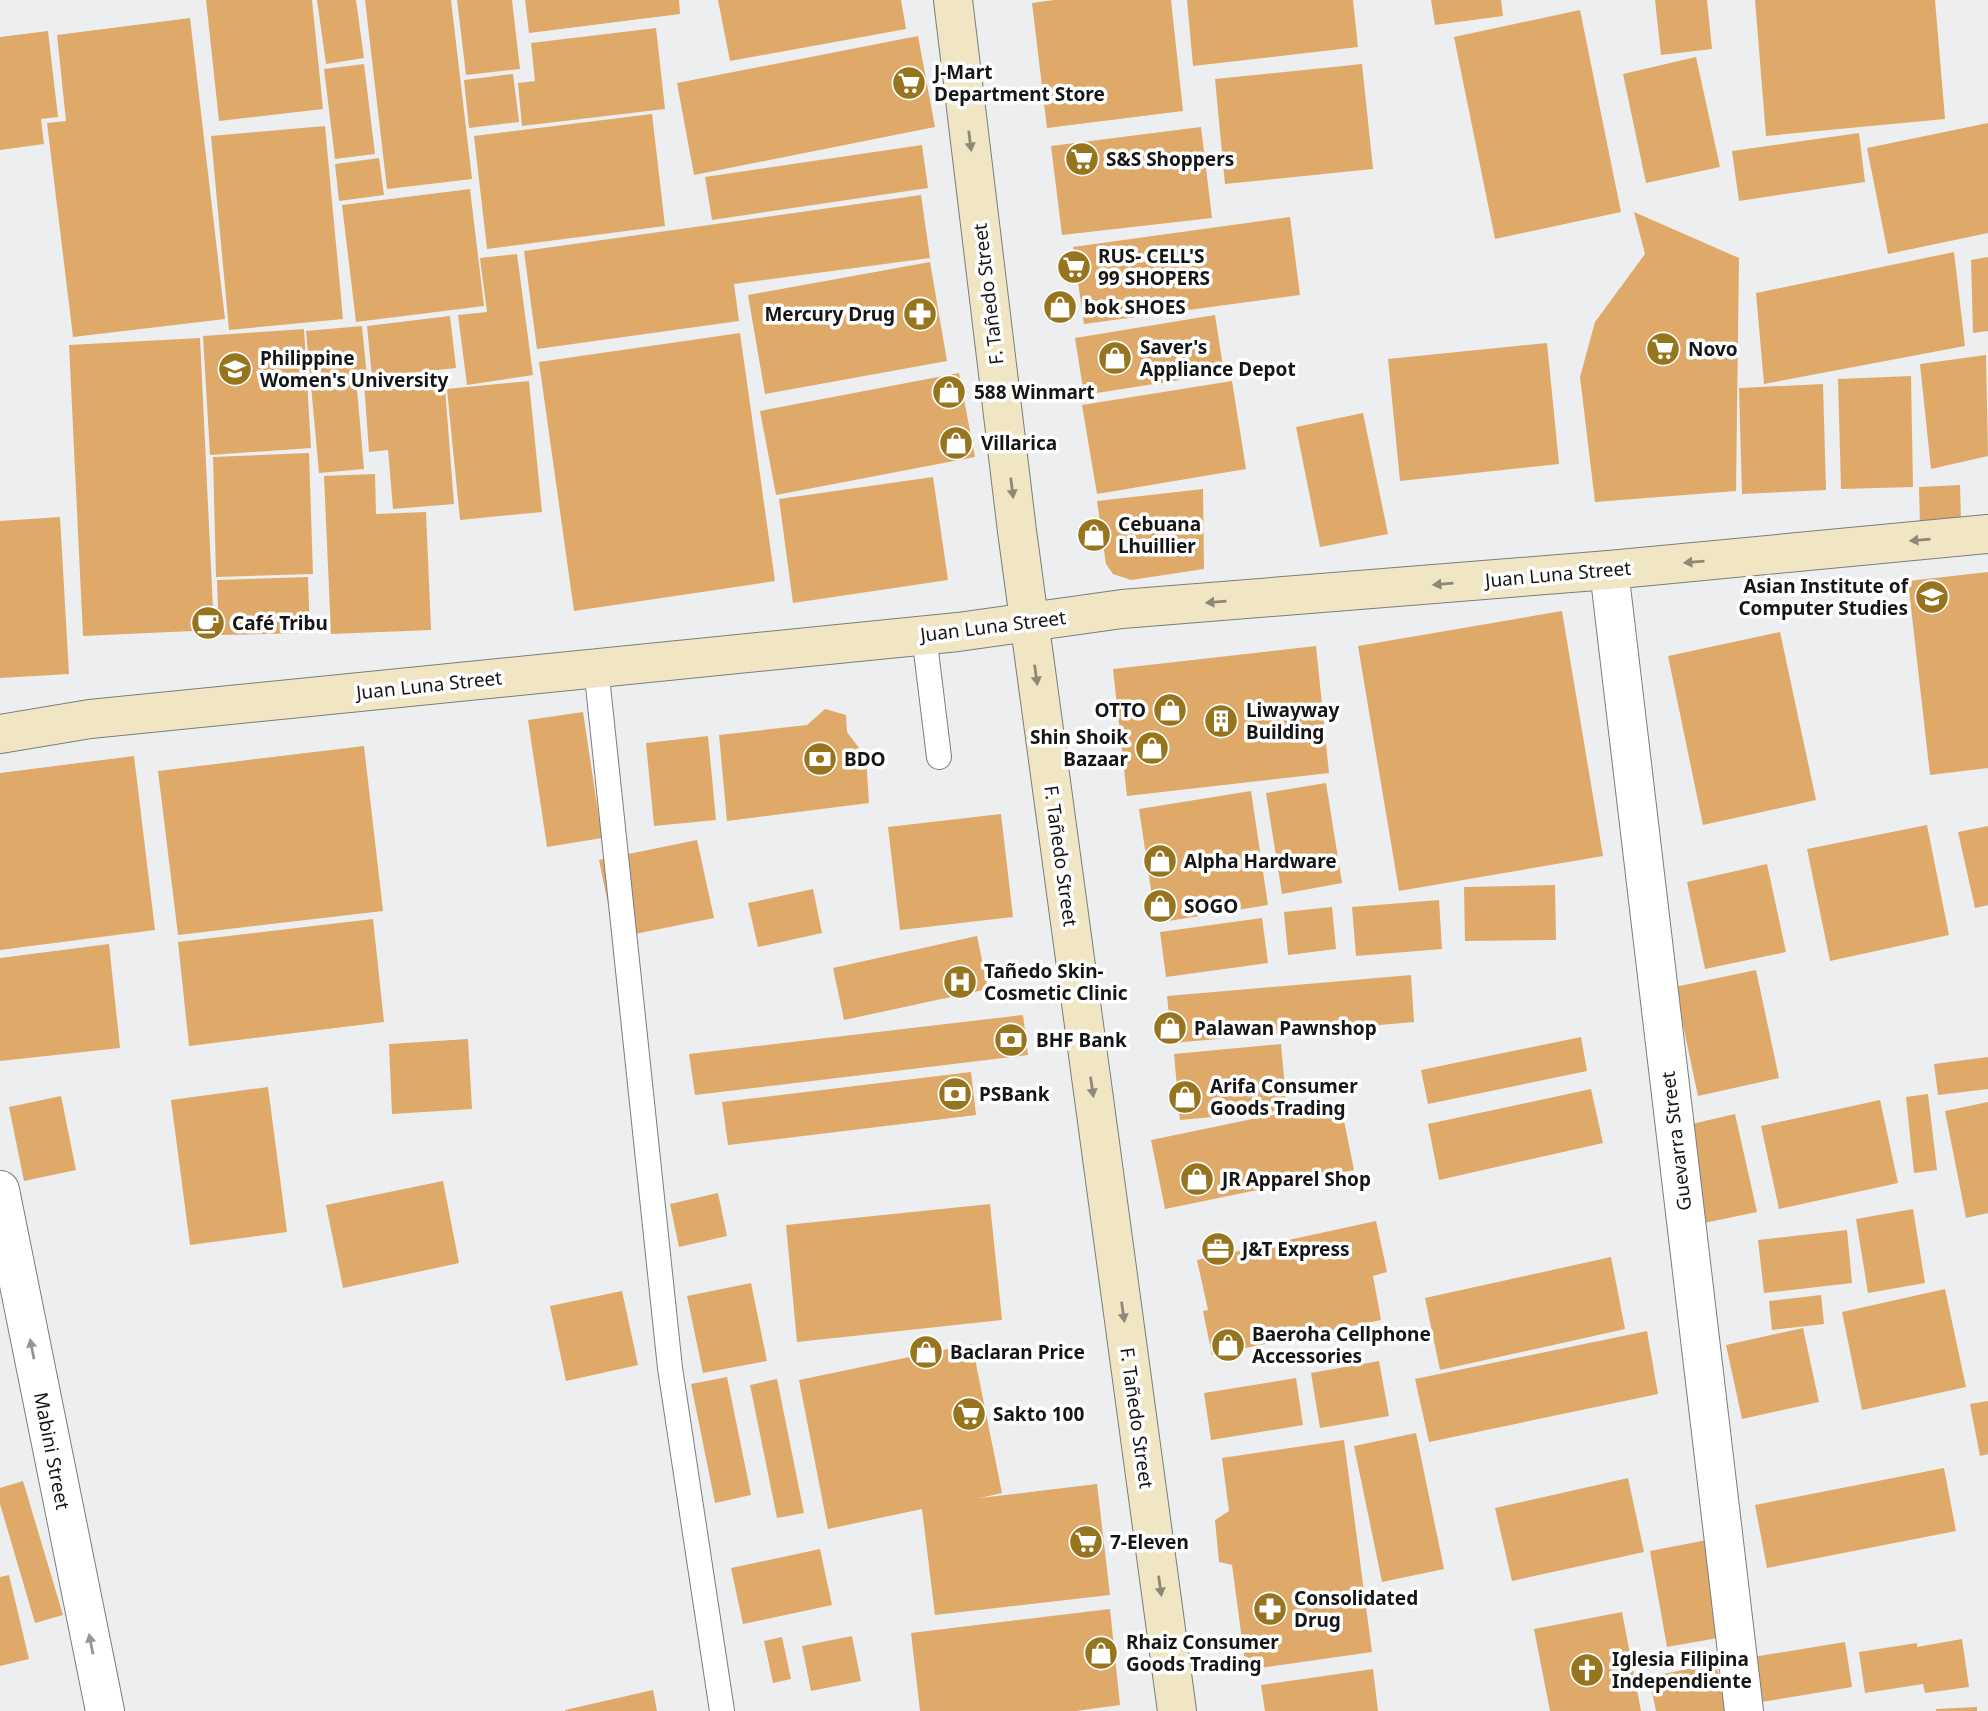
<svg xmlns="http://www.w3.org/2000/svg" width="1988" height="1711" font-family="'Noto Sans',sans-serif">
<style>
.building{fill:#dfaa69}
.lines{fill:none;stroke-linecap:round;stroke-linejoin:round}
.lane-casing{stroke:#7b7c7c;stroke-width:26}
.street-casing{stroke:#7b7c7c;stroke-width:40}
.secondary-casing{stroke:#7b7c7c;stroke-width:40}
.lane{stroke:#fff;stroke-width:24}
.street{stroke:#fff;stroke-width:38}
.secondary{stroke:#f1e6c4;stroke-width:38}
.oneway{fill:#8e8876}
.oneway2{fill:#969696}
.labels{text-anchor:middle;stroke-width:7;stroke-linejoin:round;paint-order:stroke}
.poi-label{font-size:19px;font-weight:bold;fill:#161616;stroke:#fff;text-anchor:start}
.street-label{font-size:19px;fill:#161616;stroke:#fff}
</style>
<rect width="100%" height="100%" fill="#edeeef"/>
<!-- building -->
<path class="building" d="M206,0H312L323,109L219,121Z
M317,0H356L364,58L326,64Z
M365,0H451L472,179L387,189Z
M457,0H512L520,69L466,75Z
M525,0H679L680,14L529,33Z
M718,0H901L906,29L730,61Z
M1054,0H1171L1183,111L1047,128L1032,3Z
M1187,0H1353L1358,47L1193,66Z
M1431,0H1501L1503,16L1435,25Z
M1655,0H1707L1712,49L1661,55Z
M1755,0H1935L1945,119L1766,136Z
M1580,10L1621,212L1495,239L1454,37Z
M190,18L225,319L73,337L47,123L66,121L57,35Z
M656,28L665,109L522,126L518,83L535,81L531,43Z
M48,31L58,117L41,119L44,144L0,150V37Z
M918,36L935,127L694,175L677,83Z
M1696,57L1720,167L1646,183L1623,74Z
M364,64L375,154L335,159L324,69Z
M1362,64L1373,169L1225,184L1215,79Z
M513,74L519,122L469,128L464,80Z
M652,114L665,226L487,249L474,136Z
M1988,123V233L1888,254L1867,148Z
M325,126L343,319L229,330L211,136Z
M1201,127L1212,218L1062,235L1051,146Z
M1859,133L1865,182L1739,201L1732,151Z
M922,145L928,188L712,220L705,177Z
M379,158L384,195L339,201L335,164Z
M470,189L484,306L356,322L342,205Z
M921,195L930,258L734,284L739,321L537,349L524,251Z
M1634,212L1739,258L1736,491L1595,502L1580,377L1595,322L1645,254Z
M1290,217L1300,295L1084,324L1073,247Z
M1954,252L1965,346L1764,384L1756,293Z
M517,254L533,375L467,385L458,315L487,312L480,258Z
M1988,257V331L1973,333L1971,260Z
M930,262L947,361L765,394L748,295Z
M1215,315L1224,373L1084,395L1075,338Z
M450,316L456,368L372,377L367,326Z
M362,326L367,377L356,378L364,469L319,473L306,331Z
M304,329L311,448L210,455L203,336Z
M740,333L775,581L574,611L539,362Z
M200,338L214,630L83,636L69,345Z
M1547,343L1559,464L1400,481L1388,359Z
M1986,355L1988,456L1931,469L1920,364Z
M959,373L975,457L776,495L760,411Z
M444,376L454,504L393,509L388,450L369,452L364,382Z
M1911,376L1913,487L1841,489L1838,379Z
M529,381L542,512L460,520L447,389Z
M1232,381L1246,469L1097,494L1082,405Z
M1823,384L1826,490L1742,494L1739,388Z
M1363,413L1388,534L1320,547L1296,427Z
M309,453L313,574L216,577L213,457Z
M375,474L376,514L426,512L431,630L331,634L324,476Z
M933,477L948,580L793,603L779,499Z
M1960,485L1961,521L1920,523L1919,487Z
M1203,489L1204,569L1131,580L1113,574L1106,564L1097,501Z
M60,517L69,674L0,678V521Z
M1988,572V768L1930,775L1908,581Z
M308,577L310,633L219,635L217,580Z
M1562,611L1603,856L1399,891L1358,646Z
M1780,632L1816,800L1703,825L1668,656Z
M1316,646L1329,773L1127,796L1113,669Z
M825,709L846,715L847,732L866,757L869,803L727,821L719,735L807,725Z
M583,712L602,838L547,847L528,720Z
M708,736L716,820L654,826L646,743Z
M364,746L383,911L178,935L158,771Z
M134,756L155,930L0,950V773Z
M1326,783L1342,883L1282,894L1266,793Z
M1251,791L1268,905L1156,923L1139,809Z
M1001,814L1013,917L900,930L888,827Z
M1927,825L1949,935L1830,961L1807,849Z
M1988,826V905L1975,908L1958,832Z
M697,840L714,918L615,938L599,860Z
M1767,864L1786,952L1705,969L1687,882Z
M1555,885L1556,940L1465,941L1464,887Z
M813,889L822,933L758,947L748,903Z
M1439,900L1442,949L1356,956L1352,907Z
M1332,907L1336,949L1288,955L1284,912Z
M1262,918L1268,963L1166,977L1160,932Z
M373,919L384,1022L189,1046L178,942Z
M977,936L988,989L844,1020L833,968Z
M109,944L120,1048L0,1061V958Z
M1756,970L1779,1078L1698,1096L1675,987Z
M1411,975L1414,1022L1172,1043L1167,996Z
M1023,1015L1028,1055L695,1095L689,1054Z
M1581,1037L1587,1071L1428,1104L1421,1070Z
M468,1039L472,1109L392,1114L389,1044Z
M1281,1044L1287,1110L1180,1120L1174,1054Z
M1988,1057V1089L1938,1095L1934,1064Z
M971,1072L976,1115L728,1145L722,1102Z
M268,1087L287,1232L190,1245L171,1100Z
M1591,1089L1603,1143L1439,1180L1428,1124Z
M1928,1094L1937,1170L1914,1173L1906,1097Z
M61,1096L76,1170L24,1181L9,1107Z
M1880,1100L1898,1183L1779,1209L1761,1126Z
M1340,1101L1354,1170L1165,1209L1151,1140Z
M1988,1102V1213L1966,1218L1945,1111Z
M1735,1114L1757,1212L1704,1223L1683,1126Z
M443,1181L459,1263L343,1288L326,1205Z
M718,1193L727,1236L679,1247L670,1204Z
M990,1204L1002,1320L797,1342L786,1225Z
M1913,1209L1925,1283L1868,1293L1856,1219Z
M1376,1221L1387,1272L1373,1276L1381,1320L1212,1355L1203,1311L1208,1310L1197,1260Z
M1847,1230L1852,1283L1764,1293L1758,1240Z
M1611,1257L1625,1329L1440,1370L1425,1298Z
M751,1283L767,1361L703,1373L687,1296Z
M1945,1289L1966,1387L1862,1410L1842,1312Z
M622,1291L638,1365L566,1381L550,1306Z
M1821,1295L1824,1324L1772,1330L1769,1301Z
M1803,1328L1819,1402L1742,1419L1726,1345Z
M1647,1331L1658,1394L1429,1442L1415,1379Z
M972,1344L1002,1493L980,1498L1097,1484L1110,1595L935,1615L922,1509L828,1529L799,1380Z
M1379,1361L1389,1416L1320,1428L1311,1373Z
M727,1377L751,1495L715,1503L691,1384Z
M1296,1378L1303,1425L1211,1440L1204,1393Z
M777,1379L804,1513L777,1518L750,1385Z
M1988,1401V1454L1980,1456L1970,1404Z
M1416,1433L1444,1569L1382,1582L1354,1446Z
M1344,1440L1372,1652L1246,1670L1232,1565L1219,1562L1215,1520L1229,1511L1222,1458Z
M1944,1468L1956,1531L1767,1568L1755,1505Z
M1628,1478L1644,1552L1512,1581L1495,1508Z
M23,1481L63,1615L35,1623L0,1504V1488Z
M1712,1539L1729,1636L1667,1647L1650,1551Z
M820,1549L832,1605L743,1624L731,1568Z
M9,1575L29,1659L0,1666V1577Z
M1110,1609L1120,1705L1076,1711H920L911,1633Z
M1622,1612L1641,1711H1550L1534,1629Z
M852,1636L861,1681L811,1691L802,1646Z
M782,1637L791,1679L773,1683L764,1641Z
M1962,1639L1969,1687L1925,1693L1923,1684L1865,1693L1859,1652L1917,1643V1647Z
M1845,1642L1852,1687L1755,1703L1747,1658Z
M1716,1663L1726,1711H1656L1649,1677Z
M1373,1669L1378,1711H1265L1261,1685Z
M653,1690L657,1711H565V1710Z
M1977,1707V1711H1936V1709Z"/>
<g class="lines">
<!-- lane casing -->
<g class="lane-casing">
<path id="lane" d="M924,635L939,757
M596,667L670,1368L722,1711"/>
</g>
<!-- street casing -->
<g class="street-casing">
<path id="street" d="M1609,570L1744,1711
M0,1190L105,1711"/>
</g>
<!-- secondary casing -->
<g class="secondary-casing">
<path id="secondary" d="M953,0L1017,531L1177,1711
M0,734L90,719L958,632L1122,609L1609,570L1988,534"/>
</g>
<!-- lane -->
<use href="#lane" class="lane"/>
<!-- street -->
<use href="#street" class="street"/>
<!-- secondary -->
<use href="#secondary" class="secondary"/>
</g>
<!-- one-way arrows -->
<defs><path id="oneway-solid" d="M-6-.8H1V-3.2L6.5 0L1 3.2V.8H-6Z" transform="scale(1.75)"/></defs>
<g class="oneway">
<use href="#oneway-solid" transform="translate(970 141) rotate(83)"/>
<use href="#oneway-solid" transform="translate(1012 488) rotate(83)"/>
<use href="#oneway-solid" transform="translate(1920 540) rotate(175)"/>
<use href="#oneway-solid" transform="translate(1694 562) rotate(175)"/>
<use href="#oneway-solid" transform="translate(1443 584) rotate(175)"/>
<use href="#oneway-solid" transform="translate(1216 602) rotate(175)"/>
<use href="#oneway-solid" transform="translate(1036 675) rotate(82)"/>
<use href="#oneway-solid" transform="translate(1092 1087) rotate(82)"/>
<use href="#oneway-solid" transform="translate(1123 1312) rotate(82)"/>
<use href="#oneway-solid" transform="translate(1160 1586) rotate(82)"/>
</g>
<g class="oneway2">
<use href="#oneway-solid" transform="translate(32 1349) rotate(-101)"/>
<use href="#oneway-solid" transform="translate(91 1644) rotate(-101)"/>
</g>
<!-- icons -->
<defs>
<g id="supermarket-disc" transform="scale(1.75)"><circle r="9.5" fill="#96751e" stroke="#fff"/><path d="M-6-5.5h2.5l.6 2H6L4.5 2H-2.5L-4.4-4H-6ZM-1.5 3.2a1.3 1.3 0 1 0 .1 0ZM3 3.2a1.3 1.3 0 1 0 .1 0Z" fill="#fff"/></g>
<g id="shop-disc" transform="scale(1.75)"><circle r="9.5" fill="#96751e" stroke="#fff"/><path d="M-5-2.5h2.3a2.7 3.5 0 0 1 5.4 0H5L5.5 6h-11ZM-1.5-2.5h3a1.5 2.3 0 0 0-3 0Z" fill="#fff"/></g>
<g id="pharmacy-disc" transform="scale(1.75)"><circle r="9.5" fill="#96751e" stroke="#fff"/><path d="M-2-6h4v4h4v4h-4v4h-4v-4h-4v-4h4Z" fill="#fff"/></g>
<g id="school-disc" transform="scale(1.75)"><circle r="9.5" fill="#96751e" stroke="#fff"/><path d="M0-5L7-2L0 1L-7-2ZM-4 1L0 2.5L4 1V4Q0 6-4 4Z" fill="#fff"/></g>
<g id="university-disc" transform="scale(1.75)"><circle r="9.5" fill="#96751e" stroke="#fff"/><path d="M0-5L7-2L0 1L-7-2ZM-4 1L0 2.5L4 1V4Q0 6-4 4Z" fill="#fff"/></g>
<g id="cafe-disc" transform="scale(1.75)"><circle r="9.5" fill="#96751e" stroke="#fff"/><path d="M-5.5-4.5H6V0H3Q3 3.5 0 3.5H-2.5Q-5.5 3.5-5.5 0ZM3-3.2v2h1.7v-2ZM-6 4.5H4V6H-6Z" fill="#fff"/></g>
<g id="building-disc" transform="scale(1.75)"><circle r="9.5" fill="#96751e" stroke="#fff"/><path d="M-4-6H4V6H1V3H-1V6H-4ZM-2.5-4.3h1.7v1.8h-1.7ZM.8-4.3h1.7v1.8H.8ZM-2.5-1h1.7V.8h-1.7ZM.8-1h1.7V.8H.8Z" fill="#fff"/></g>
<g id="bank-disc" transform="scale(1.75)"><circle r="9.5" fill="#96751e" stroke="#fff"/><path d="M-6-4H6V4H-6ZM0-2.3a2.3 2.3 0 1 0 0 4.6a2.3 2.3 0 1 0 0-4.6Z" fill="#fff"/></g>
<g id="hospital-disc" transform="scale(1.75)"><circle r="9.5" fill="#96751e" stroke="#fff"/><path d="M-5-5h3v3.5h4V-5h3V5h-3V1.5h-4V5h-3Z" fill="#fff"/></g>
<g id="office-disc" transform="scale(1.75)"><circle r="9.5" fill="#96751e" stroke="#fff"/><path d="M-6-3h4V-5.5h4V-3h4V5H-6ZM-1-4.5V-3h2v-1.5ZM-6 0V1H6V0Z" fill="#fff"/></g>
<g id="church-disc" transform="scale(1.75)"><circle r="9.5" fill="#96751e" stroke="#fff"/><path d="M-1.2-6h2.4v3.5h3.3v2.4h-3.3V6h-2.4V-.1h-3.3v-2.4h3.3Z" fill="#fff"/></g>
</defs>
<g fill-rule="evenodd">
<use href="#supermarket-disc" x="909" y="83"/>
<use href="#supermarket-disc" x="1082" y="159"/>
<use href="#supermarket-disc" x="1074" y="267"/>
<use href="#shop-disc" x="1060" y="307"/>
<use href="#pharmacy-disc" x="920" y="314"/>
<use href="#supermarket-disc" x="1663" y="349"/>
<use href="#shop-disc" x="1115" y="358"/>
<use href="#school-disc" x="235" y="369"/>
<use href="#shop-disc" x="949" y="392"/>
<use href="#shop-disc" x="956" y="443"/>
<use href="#shop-disc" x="1094" y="535"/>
<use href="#university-disc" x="1932" y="597"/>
<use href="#cafe-disc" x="208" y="623"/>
<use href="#shop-disc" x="1170" y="710"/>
<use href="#building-disc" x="1221" y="721"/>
<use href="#shop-disc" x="1152" y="748"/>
<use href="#bank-disc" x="820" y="759"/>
<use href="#shop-disc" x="1160" y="861"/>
<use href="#shop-disc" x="1160" y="906"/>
<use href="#hospital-disc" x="960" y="982"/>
<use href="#shop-disc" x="1170" y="1028"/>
<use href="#bank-disc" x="1011" y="1040"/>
<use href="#bank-disc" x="955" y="1094"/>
<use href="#shop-disc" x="1185" y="1097"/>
<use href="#shop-disc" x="1197" y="1179"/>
<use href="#office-disc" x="1218" y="1249"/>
<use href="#shop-disc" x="1228" y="1345"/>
<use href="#shop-disc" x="926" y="1352"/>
<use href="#supermarket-disc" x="969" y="1414"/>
<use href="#supermarket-disc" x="1086" y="1542"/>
<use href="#pharmacy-disc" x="1270" y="1609"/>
<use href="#shop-disc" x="1101" y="1653"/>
<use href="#church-disc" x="1587" y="1670"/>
</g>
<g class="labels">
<!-- poi labels -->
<g class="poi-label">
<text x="934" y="79">J-Mart<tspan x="934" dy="22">Department Store</tspan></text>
<text x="1106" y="166">S&amp;S Shoppers</text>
<text x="1098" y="263">RUS- CELL'S<tspan x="1098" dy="22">99 SHOPERS</tspan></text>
<text x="1084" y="314">bok SHOES</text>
<text x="895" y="321" text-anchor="end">Mercury Drug</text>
<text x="1140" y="354">Saver's<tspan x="1140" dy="22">Appliance Depot</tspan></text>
<text x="1688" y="356">Novo</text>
<text x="260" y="365">Philippine<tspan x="260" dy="22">Women's University</tspan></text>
<text x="974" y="399">588 Winmart</text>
<text x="981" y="450">Villarica</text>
<text x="1118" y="531">Cebuana<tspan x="1118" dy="22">Lhuillier</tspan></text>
<text x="1908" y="593" text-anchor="end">Asian Institute of<tspan x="1908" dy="22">Computer Studies</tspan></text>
<text x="232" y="630">Café Tribu</text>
<text x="1146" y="717" text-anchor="end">OTTO</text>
<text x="1246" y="717">Liwayway<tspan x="1246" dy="22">Building</tspan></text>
<text x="1128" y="744" text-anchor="end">Shin Shoik<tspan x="1128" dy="22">Bazaar</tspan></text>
<text x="844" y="766">BDO</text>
<text x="1184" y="868">Alpha Hardware</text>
<text x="1184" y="913">SOGO</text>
<text x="984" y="978">Tañedo Skin-<tspan x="984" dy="22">Cosmetic Clinic</tspan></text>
<text x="1194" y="1035">Palawan Pawnshop</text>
<text x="1036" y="1047">BHF Bank</text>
<text x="1210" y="1093">Arifa Consumer<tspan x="1210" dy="22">Goods Trading</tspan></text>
<text x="979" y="1101">PSBank</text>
<text x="1222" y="1186">JR Apparel Shop</text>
<text x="1242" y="1256">J&amp;T Express</text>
<text x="1252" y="1341">Baeroha Cellphone<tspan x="1252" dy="22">Accessories</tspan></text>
<text x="950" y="1359">Baclaran Price</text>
<text x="993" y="1421">Sakto 100</text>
<text x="1110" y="1549">7-Eleven</text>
<text x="1294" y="1605">Consolidated<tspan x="1294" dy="22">Drug</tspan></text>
<text x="1126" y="1649">Rhaiz Consumer<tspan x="1126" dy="22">Goods Trading</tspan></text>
<text x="1612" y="1666">Iglesia Filipina<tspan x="1612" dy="22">Independiente</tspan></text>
</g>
<!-- street labels -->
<g class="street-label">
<text transform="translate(988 294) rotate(-97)" y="7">F. Tañedo Street</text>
<text transform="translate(1558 574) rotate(-5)" y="7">Juan Luna Street</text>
<text transform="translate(993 626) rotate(-7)" y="7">Juan Luna Street</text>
<text transform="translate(429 685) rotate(-6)" y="7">Juan Luna Street</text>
<text transform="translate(1061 856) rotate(82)" y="7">F. Tañedo Street</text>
<text transform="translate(1676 1141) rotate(-97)" y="7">Guevarra Street</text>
<text transform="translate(1137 1418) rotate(82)" y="7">F. Tañedo Street</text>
<text transform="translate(52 1451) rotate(79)" y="7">Mabini Street</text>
</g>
</g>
</svg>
